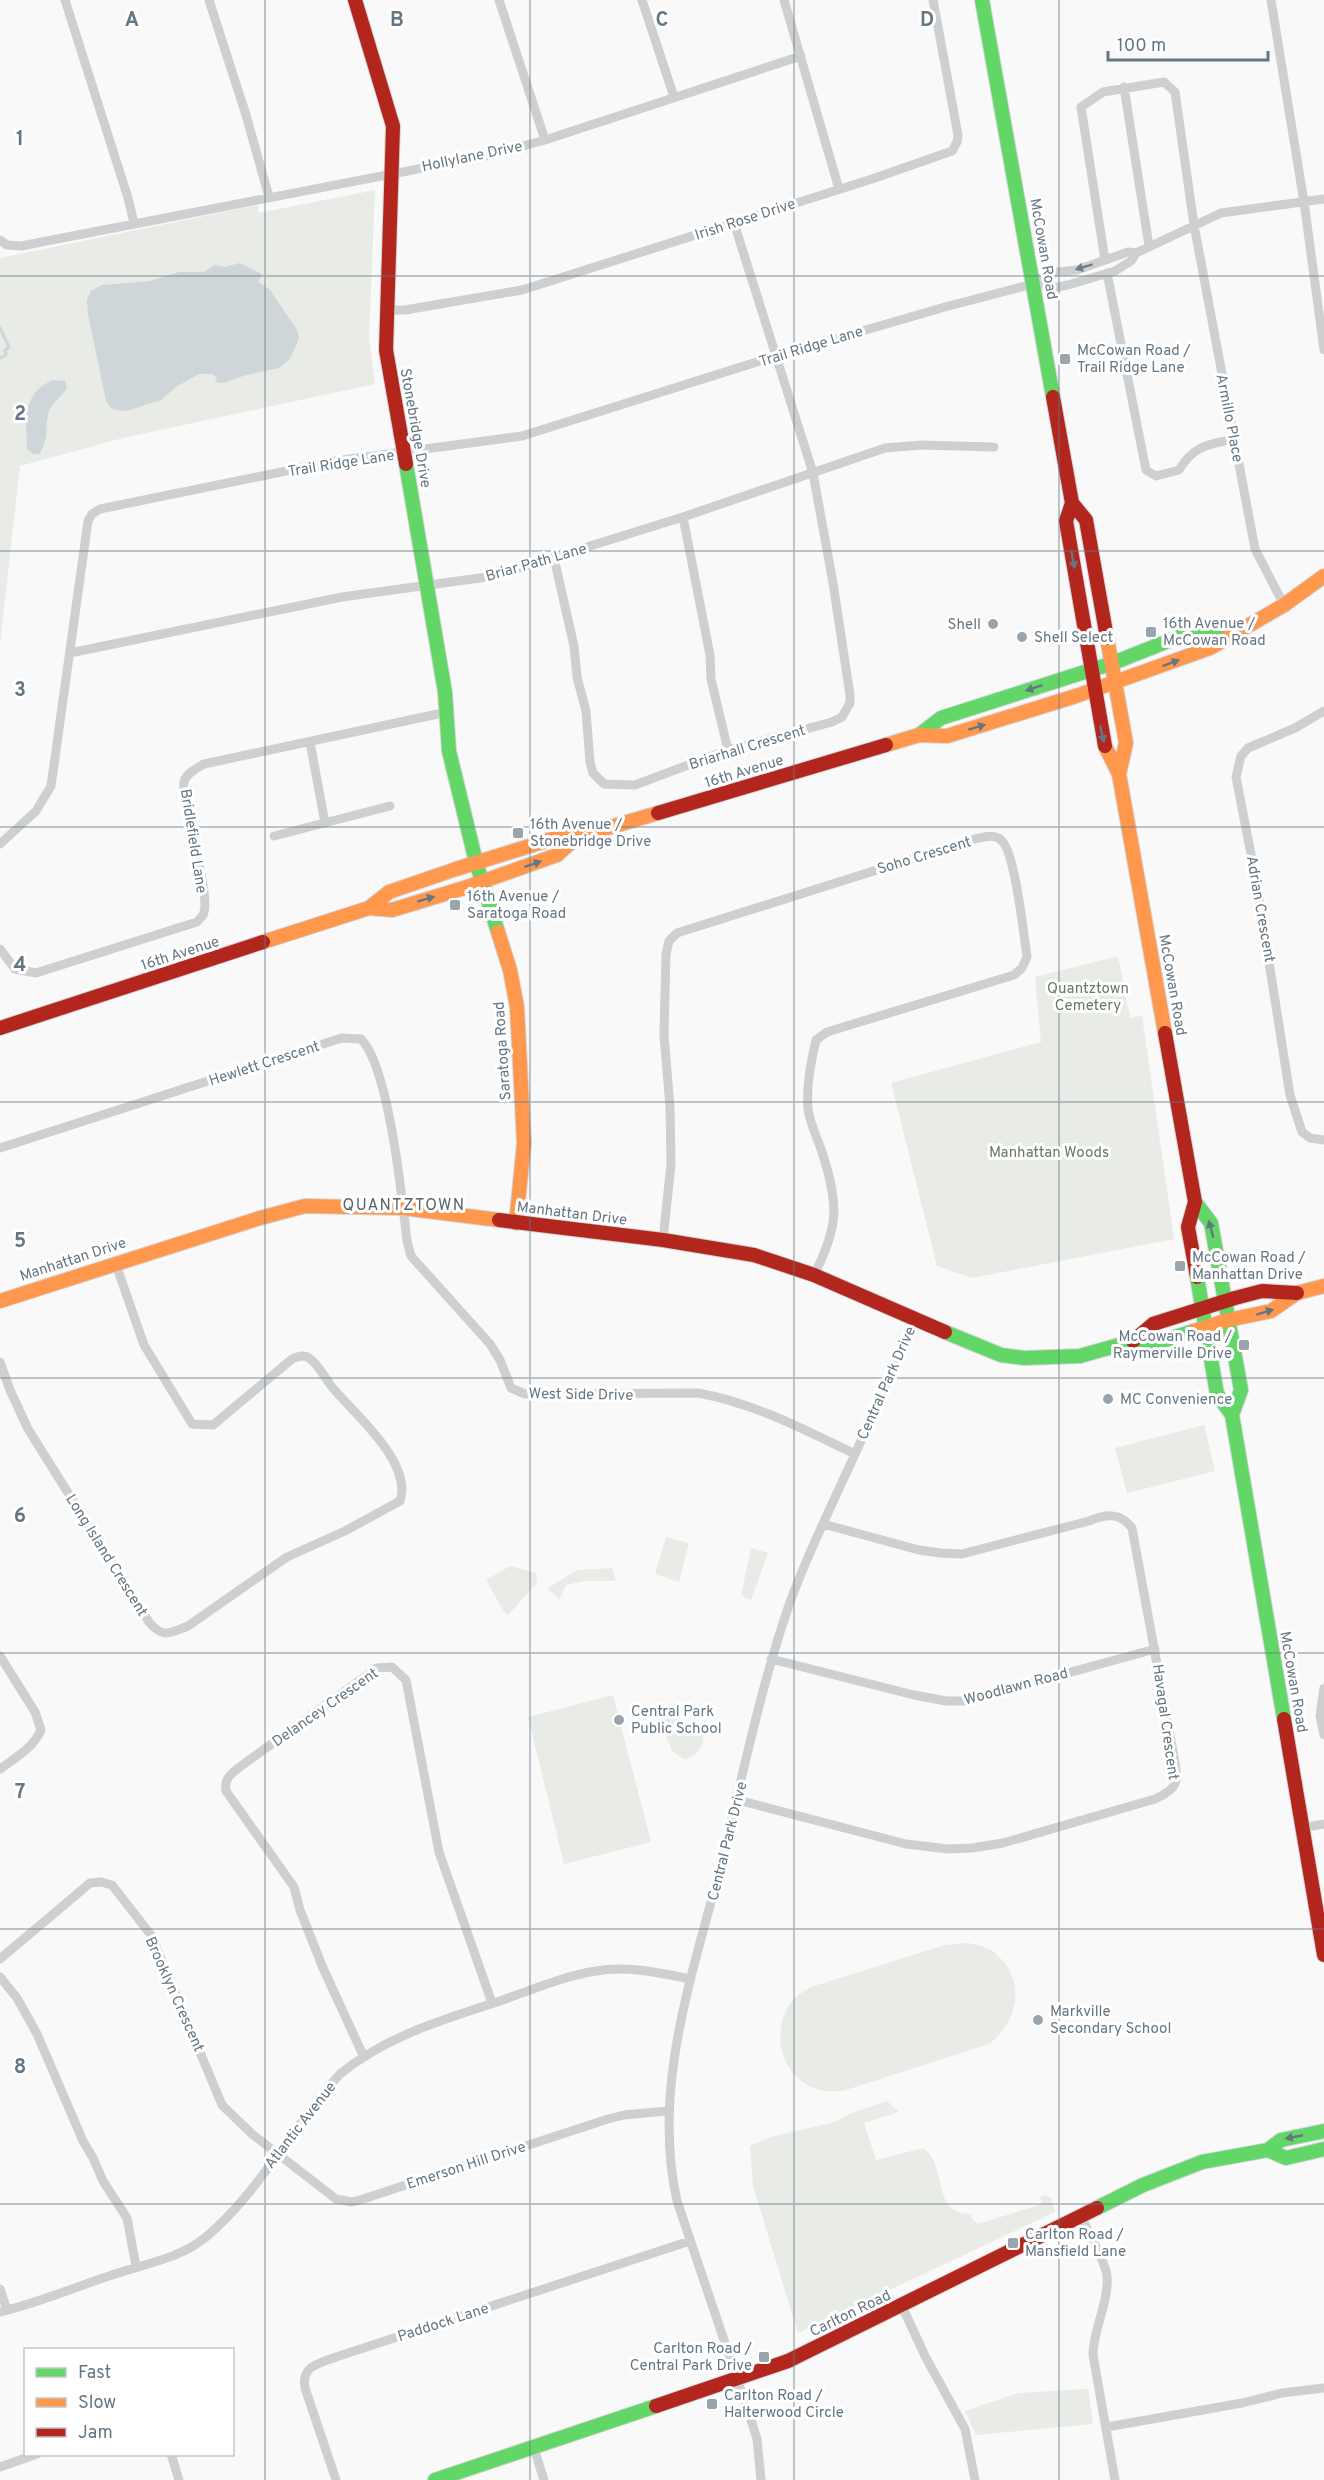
<svg xmlns="http://www.w3.org/2000/svg" width="1324" height="2480" font-family="Overpass,sans-serif">
<style>
.green{fill:#e8ebe6}
.water{fill:#ced6d9}
.lines{fill:none;stroke-linecap:round;stroke-linejoin:round}
.stream{stroke:#ced6d9;stroke-width:3}
.fast-casing{stroke:#d5d6d7;stroke-width:16}
.slow-casing{stroke:#d5d6d7;stroke-width:16}
.jam-casing{stroke:#d5d6d7;stroke-width:16}
.street{stroke:#cecfd0;stroke-width:9}
.fast{stroke:#63d668;stroke-width:14}
.slow{stroke:#ff974d;stroke-width:14}
.jam{stroke:#b3261e;stroke-width:14}
.oneway{fill:#707f8b}
.oneway2{fill:#657683}
.grid{fill:none;stroke:#657683;stroke-width:1.5;stroke-opacity:0.55}
.poi-dot{fill:#99a4ac;stroke:#fff;stroke-width:2}
.labels{text-anchor:middle;stroke-width:6;stroke-linejoin:round;paint-order:stroke}
.street-label{font-size:15px;fill:#657683;stroke:#fff}
.poi-label{font-size:15px;fill:#657683;stroke:#fff;text-anchor:start}
.park-label{font-size:15px;fill:#687a64;stroke:#fff}
.neighbourhood-label{font-size:16px;letter-spacing:1.5px;fill:#57646e;stroke:#fff}
.grid-label{font-size:20px;text-anchor:middle;font-weight:bold;fill:#657683;stroke:#fff;stroke-width:6;stroke-linejoin:round;paint-order:stroke}
</style>
<rect width="100%" height="100%" fill="#f9f9f9"/>
<!-- green -->
<path class="green" d="M375,190L369,339L375,384L123,438L20,466L0,645V258L258,205L259,213Z
M1118,956L1130,1018L1142,1016L1174,1239L972,1278L937,1266L891,1083L1041,1042L1035,977Z
M1204,1425L1215,1471L1127,1493L1115,1448Z
M666,1537L689,1543L679,1582L655,1574Z
M751,1548L768,1553L751,1600L741,1596Z
M510,1566L536,1573L537,1583L508,1615L504,1612L486,1580Z
M612,1568L616,1581H584L566,1585L559,1600L548,1588L577,1570Z
M613,1695L651,1842L564,1864L528,1717Z
M668,1713L701,1730C708,1742 697,1758 684,1759L672,1751L665,1734L660,1731L661,1719Z
M968,1943C976,1945 984,1946 991,1950C995,1952 998,1956 1001,1959C1026,1986 1016,2024 989,2044L843,2091C837,2091 830,2092 824,2091C782,2083 768,2033 792,2001C797,1995 805,1991 811,1987L945,1945Z
M887,2101L899,2112L864,2123L876,2160L923,2148C948,2164 930,2214 971,2214L972,2219L978,2224L1042,2204L1040,2197L1045,2195L1051,2198L1055,2212L798,2333L753,2186L750,2146L771,2137L835,2122L849,2114Z
M1088,2389L1093,2424L976,2435L965,2411L1019,2393Z"/>
<!-- water -->
<path class="water" d="M240,263L262,274L258,282L270,290L297,330L299,338L290,359L279,368L246,375L223,383L215,382L217,379L213,374H199L176,387L161,400L126,411L112,409L106,401L88,314L87,300L91,291L102,285L150,281L179,272H204L215,265L225,267Z
M53,380L65,381L67,387C63,396 53,402 49,411C44,428 50,439 39,454H33L27,449C26,420 22,393 53,380Z"/>
<g class="lines">
<!-- stream -->
<path class="stream" d="M0,328L9,347L5,350L6,355L0,358"/>
<!-- fast casing -->
<g class="fast-casing">
<path id="fast" d="M982,0L1053,397
M406,464L445,692L449,751L476,862L498,932
M919,735L941,718L1113,663L1196,630L1242,627
M1195,1202L1211,1223L1241,1390L1232,1415
M1197,1277L1217,1394L1232,1415L1284,1719
M945,1332L1001,1355L1024,1358L1080,1356L1133,1341L1159,1342L1194,1331
M1268,2150L1286,2158L1324,2149
M1097,2208L1143,2185L1202,2162L1268,2150L1281,2140L1324,2131
M435,2480L656,2406"/>
</g>
<!-- slow casing -->
<g class="slow-casing">
<path id="slow" d="M1107,638L1126,743L1119,774
M886,745L919,735L947,736L1076,696L1210,648L1284,605L1324,576
M1105,746L1119,774L1165,1033
M369,908L392,910L464,888L557,855L577,837
M498,932L510,970L517,1007L524,1143L516,1223
M263,942L369,908L389,892L456,869L552,839L577,837L658,813
M0,1301L260,1218L305,1206L403,1208L499,1220
M1194,1331L1228,1320L1271,1311L1297,1293L1324,1286"/>
</g>
<!-- jam casing -->
<g class="jam-casing">
<path id="jam" d="M355,0L393,126L386,350L406,464
M1053,397L1072,503L1086,520L1107,638
M1072,503L1066,521L1105,746
M658,813L886,745
M0,1028L263,942
M1165,1033L1195,1202L1188,1227L1197,1277
M499,1220L663,1240L754,1255L814,1275L945,1332
M1133,1341L1153,1324L1235,1298L1262,1291L1297,1293
M1284,1719L1324,1955
M656,2406L788,2361L1097,2208"/>
</g>
<!-- street -->
<path class="street" d="M65,0L128,198L134,223
M209,0L246,115L269,197
M499,0L545,140
M642,0L674,97
M784,0L839,189
M1271,0L1304,202L1324,350
M1124,87L1149,246
M0,240L7,245L21,246L490,155L545,140L801,56
M1105,260L1081,107L1103,92L1164,82L1175,92L1194,225L1255,549L1284,605
M1107,273L1146,470L1156,476L1179,470C1194,445 1208,445 1234,439
M1033,284L1053,288L1068,285L1115,271L1131,261L1136,253L1221,213L1324,199
M387,310H405L522,290L872,179L952,151L957,142L958,135L933,0
M683,517L710,655L711,679L728,750
M554,558L574,646L577,677L586,711L590,762L593,773L604,784L635,785L728,750L832,722L842,717L850,703V695L833,583L813,473L734,223
M70,653L342,597L494,576L683,517L885,448L922,445L994,447
M1324,711L1295,728L1248,748L1241,756L1236,777L1256,880L1290,1095L1302,1132L1310,1138L1324,1140
M310,742L325,823
M274,836L390,806
M0,844L36,811L51,786L88,521L92,514L100,509L335,461L522,436L776,356L945,307L1033,284L1049,273L1077,270L1128,252L1136,253
M0,949L15,969L36,973L197,922C199,919 202,917 203,915C213,894 180,811 184,782C186,773 197,768 204,764L447,712
M0,1148L326,1043L342,1038L361,1039C389,1067 402,1198 407,1241L411,1256L490,1344L500,1360L511,1388L525,1394L698,1393C754,1403 805,1430 855,1454
M663,1240L671,1164L670,1107L664,1035L666,954L669,941L677,933L975,839C984,837 995,833 1002,841C1015,853 1024,936 1027,957L1022,968L1014,975L827,1032L816,1040C811,1062 806,1086 808,1109C810,1124 817,1137 822,1152C839,1205 839,1226 814,1275
M0,1362L10,1390L28,1429L149,1622C163,1639 170,1633 188,1626L287,1557L345,1531L400,1501C413,1462 354,1414 332,1387C325,1378 318,1364 309,1358C304,1354 298,1356 292,1359L213,1425L192,1424L144,1345L115,1262
M0,1656L35,1712L41,1730C34,1747 15,1758 0,1769
M771,1659L914,1695L946,1701H966L1155,1649
M1324,1688L1320,1716L1324,1735
M738,1800L906,1844L948,1849L972,1848L1003,1843L1155,1799C1180,1788 1178,1781 1174,1757L1132,1528C1120,1512 1106,1514 1089,1521L962,1554L940,1553L919,1550L823,1524
M1302,1828L1324,1824
M0,1959L90,1883L101,1882L112,1885L151,1935L222,2105L252,2134L336,2199L352,2202L363,2199L608,2119L624,2115L667,2111
M0,1977L17,1998L37,2034L83,2141L93,2158L103,2181L127,2218L136,2266
M363,2055L323,1968L300,1910L294,1887L226,1791C224,1778 231,1774 241,1766L377,1668L392,1667L406,1680L439,1852L492,2003
M1081,2216C1087,2230 1106,2263 1107,2276C1109,2303 1093,2329 1093,2355L1115,2480
M0,2289L7,2310
M902,2306L925,2356L965,2429L975,2480
M0,2312C37,2303 73,2288 109,2276C142,2264 178,2260 206,2237C258,2194 294,2124 340,2074C388,2035 443,2020 500,2001C531,1990 564,1976 596,1971C627,1965 660,1973 691,1979
M1107,2427L1242,2403L1282,2393L1324,2388
M534,2448L544,2480
M171,2454L179,2480
M0,2467L37,2454
M336,2480L305,2388C301,2366 318,2364 336,2357L690,2241
M761,2480L757,2439L752,2423L677,2201C653,2094 688,1989 715,1887C739,1794 757,1699 788,1608C803,1564 824,1522 843,1480C868,1427 891,1373 915,1319"/>
<!-- fast -->
<use href="#fast" class="fast"/>
<!-- slow -->
<use href="#slow" class="slow"/>
<!-- jam -->
<use href="#jam" class="jam"/>
</g>
<!-- one-way arrows -->
<defs><path id="oneway-solid" d="M-6-.8H1V-3.2L6.5 0L1 3.2V.8H-6Z" transform="scale(1.5)"/></defs>
<use class="oneway" href="#oneway-solid" transform="translate(1084 267) rotate(163)"/>
<g class="oneway2">
<use href="#oneway-solid" transform="translate(1073 560) rotate(79)"/>
<use href="#oneway-solid" transform="translate(1171 663) rotate(-21)"/>
<use href="#oneway-solid" transform="translate(1034 688) rotate(162)"/>
<use href="#oneway-solid" transform="translate(977 727) rotate(-17)"/>
<use href="#oneway-solid" transform="translate(1102 734) rotate(78)"/>
<use href="#oneway-solid" transform="translate(533 864) rotate(-19)"/>
<use href="#oneway-solid" transform="translate(426 899) rotate(-17)"/>
<use href="#oneway-solid" transform="translate(1211 1229) rotate(-105)"/>
<use href="#oneway-solid" transform="translate(1265 1312) rotate(-17)"/>
<use href="#oneway-solid" transform="translate(1294 2137) rotate(169)"/>
</g>
<!-- grid -->
<path class="grid" d="M265,0V2480M530,0V2480M794,0V2480M1059,0V2480M0,276H1324M0,551H1324M0,827H1324M0,1102H1324M0,1378H1324M0,1653H1324M0,1929H1324M0,2204H1324"/>
<!-- markers -->
<g class="poi-dot">
<rect x="1059" y="353" width="12" height="12" rx="3"/>
<circle cx="993" cy="624" r="6"/>
<rect x="1145" y="626" width="12" height="12" rx="3"/>
<circle cx="1022" cy="637" r="6"/>
<rect x="512" y="827" width="12" height="12" rx="3"/>
<rect x="449" y="899" width="12" height="12" rx="3"/>
<rect x="1174" y="1260" width="12" height="12" rx="3"/>
<rect x="1238" y="1339" width="12" height="12" rx="3"/>
<circle cx="1108" cy="1399" r="6"/>
<circle cx="619" cy="1720" r="6"/>
<circle cx="1038" cy="2020" r="6"/>
<rect x="1007" y="2237" width="12" height="12" rx="3"/>
<rect x="758" y="2351" width="12" height="12" rx="3"/>
<rect x="706" y="2398" width="12" height="12" rx="3"/>
</g>
<g class="labels">
<!-- street labels -->
<g class="street-label">
<text transform="translate(472 156) rotate(-12)" y="5">Hollylane Drive</text>
<text transform="translate(745 219) rotate(-18)" y="5">Irish Rose Drive</text>
<text transform="translate(1044 249) rotate(80)" y="5">McCowan Road</text>
<text transform="translate(811 346) rotate(-17)" y="5">Trail Ridge Lane</text>
<text transform="translate(1230 418) rotate(79)" y="5">Armillo Place</text>
<text transform="translate(416 428) rotate(80)" y="5">Stonebridge Drive</text>
<text transform="translate(341 463) rotate(-9)" y="5">Trail Ridge Lane</text>
<text transform="translate(536 562) rotate(-16)" y="5">Briar Path Lane</text>
<text transform="translate(747 747) rotate(-17)" y="5">Briarhall Crescent</text>
<text transform="translate(744 771) rotate(-17)" y="5">16th Avenue</text>
<text transform="translate(194 841) rotate(81)" y="5">Bridlefield Lane</text>
<text transform="translate(924 855) rotate(-17)" y="5">Soho Crescent</text>
<text transform="translate(1261 909) rotate(80)" y="5">Adrian Crescent</text>
<text transform="translate(180 953) rotate(-18)" y="5">16th Avenue</text>
<text transform="translate(1173 985) rotate(80)" y="5">McCowan Road</text>
<text transform="translate(502 1051) rotate(-94)" y="5">Saratoga Road</text>
<text transform="translate(264 1063) rotate(-18)" y="5">Hewlett Crescent</text>
<text transform="translate(572 1213) rotate(7)" y="5">Manhattan Drive</text>
<text transform="translate(73 1259) rotate(-18)" y="5">Manhattan Drive</text>
<text transform="translate(886 1383) rotate(-66)" y="5">Central Park Drive</text>
<text transform="translate(581 1394) rotate(1)" y="5">West Side Drive</text>
<text transform="translate(107 1555) rotate(58)" y="5">Long Island Crescent</text>
<text transform="translate(1294 1682) rotate(80)" y="5">McCowan Road</text>
<text transform="translate(1016 1686) rotate(-15)" y="5">Woodlawn Road</text>
<text transform="translate(325 1707) rotate(-35)" y="5">Delancey Crescent</text>
<text transform="translate(1166 1722) rotate(82)" y="5">Havagal Crescent</text>
<text transform="translate(727 1841) rotate(-76)" y="5">Central Park Drive</text>
<text transform="translate(175 1994) rotate(66)" y="5">Brooklyn Crescent</text>
<text transform="translate(300 2125) rotate(-52)" y="5">Atlantic Avenue</text>
<text transform="translate(466 2165) rotate(-18)" y="5">Emerson Hill Drive</text>
<text transform="translate(850 2313) rotate(-26)" y="5">Carlton Road</text>
<text transform="translate(443 2322) rotate(-18)" y="5">Paddock Lane</text>
</g>
<!-- poi labels -->
<g class="poi-label">
<text x="1077" y="355">McCowan Road /<tspan x="1077" dy="17">Trail Ridge Lane</tspan></text>
<text x="1163" y="628">16th Avenue /<tspan x="1163" dy="17">McCowan Road</tspan></text>
<text x="981" y="629" text-anchor="end">Shell</text>
<text x="1034" y="642">Shell Select</text>
<text x="530" y="829">16th Avenue /<tspan x="530" dy="17">Stonebridge Drive</tspan></text>
<text x="467" y="901">16th Avenue /<tspan x="467" dy="17">Saratoga Road</tspan></text>
<text x="1192" y="1262">McCowan Road /<tspan x="1192" dy="17">Manhattan Drive</tspan></text>
<text x="1232" y="1341" text-anchor="end">McCowan Road /<tspan x="1232" dy="17">Raymerville Drive</tspan></text>
<text x="1120" y="1404">MC Convenience</text>
<text x="631" y="1716">Central Park<tspan x="631" dy="17">Public School</tspan></text>
<text x="1050" y="2016">Markville<tspan x="1050" dy="17">Secondary School</tspan></text>
<text x="1025" y="2239">Carlton Road /<tspan x="1025" dy="17">Mansfield Lane</tspan></text>
<text x="752" y="2353" text-anchor="end">Carlton Road /<tspan x="752" dy="17">Central Park Drive</tspan></text>
<text x="724" y="2400">Carlton Road /<tspan x="724" dy="17">Halterwood Circle</tspan></text>
</g>
<!-- park labels -->
<g class="park-label">
<text x="1088" y="993">Quantztown<tspan x="1088" dy="17">Cemetery</tspan></text>
<text x="1049" y="1157">Manhattan Woods</text>
</g>
<!-- neighbourhood labels -->
<g class="neighbourhood-label">
<text x="404" y="1210">QUANTZTOWN</text>
</g>
</g>
<g class="grid-label">
<text x="132" y="26">A</text>
<text x="397" y="26">B</text>
<text x="662" y="26">C</text>
<text x="927" y="26">D</text>
<text x="20" y="145">1</text>
<text x="20" y="420">2</text>
<text x="20" y="696">3</text>
<text x="20" y="971">4</text>
<text x="20" y="1247">5</text>
<text x="20" y="1522">6</text>
<text x="20" y="1798">7</text>
<text x="20" y="2073">8</text>
</g>
<!-- legend -->
<rect x="24" y="2348" width="210" height="108" fill="#ffffff" stroke="#c1c8cd" stroke-width="1.5"/>
<rect x="36" y="2368" width="30" height="9" fill="#63d668" stroke="#c1c8cd" stroke-width="1.5"/>
<text x="78" y="2378" font-size="18" fill="#657683">Fast</text>
<rect x="36" y="2398" width="30" height="9" fill="#ff974d" stroke="#c1c8cd" stroke-width="1.5"/>
<text x="78" y="2408" font-size="18" fill="#657683">Slow</text>
<rect x="36" y="2428" width="30" height="9" fill="#b3261e" stroke="#c1c8cd" stroke-width="1.5"/>
<text x="78" y="2438" font-size="18" fill="#657683">Jam</text>
<!-- scale -->
<path d="M1108 51v9h160v-9" fill="none" stroke="#657683" stroke-width="3"/>
<text x="1117" y="51" font-size="18" fill="#657683" stroke="#ffffff" stroke-width="4.5" paint-order="stroke">100 m</text>
</svg>
